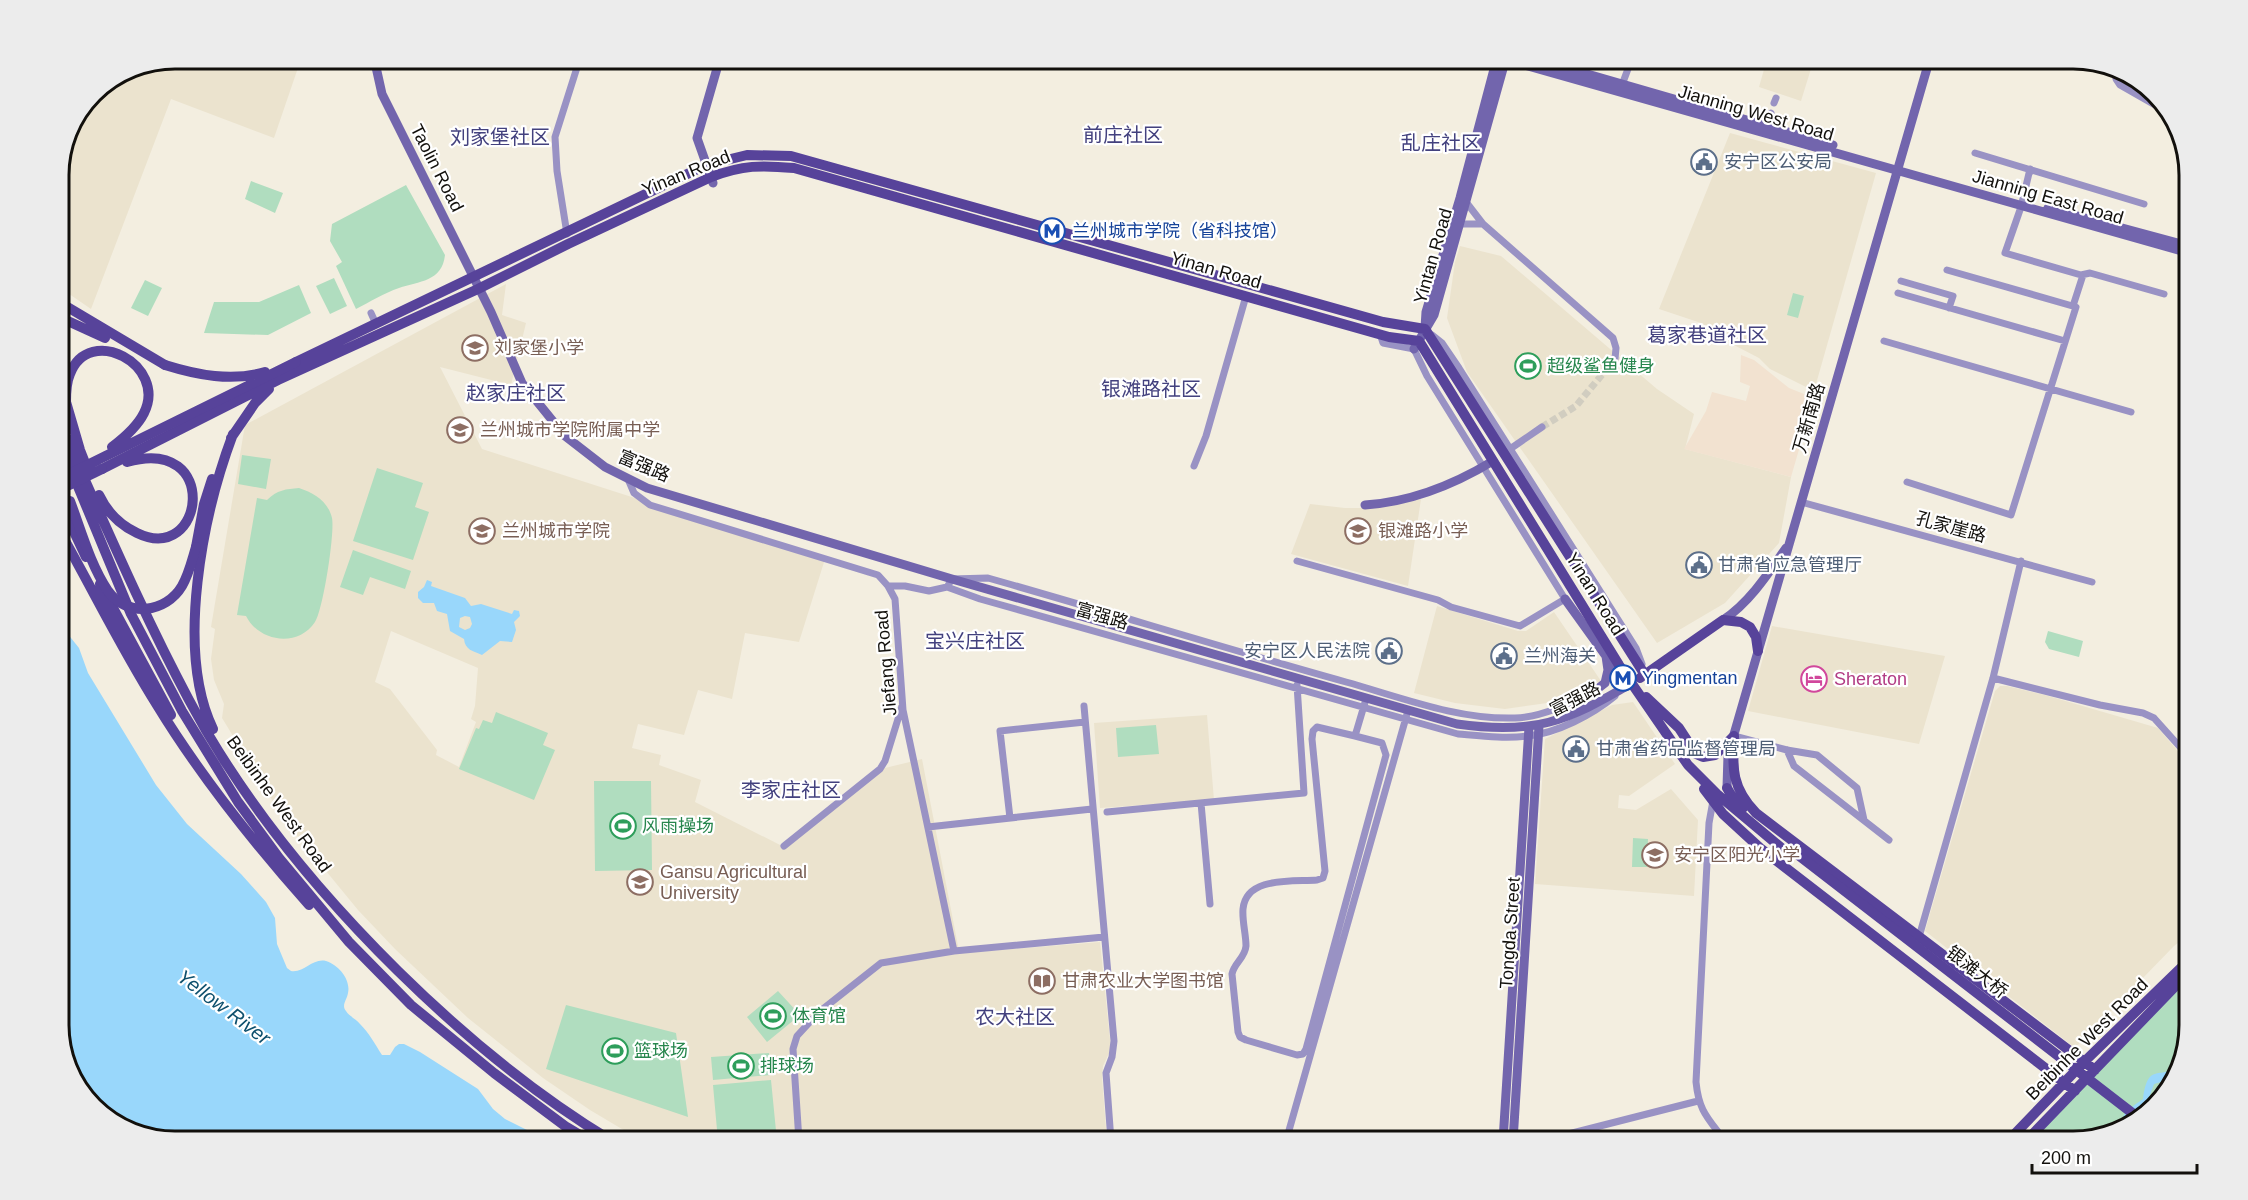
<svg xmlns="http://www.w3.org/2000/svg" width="2248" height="1200" font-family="Arial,'Noto Sans SC',sans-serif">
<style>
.built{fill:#ebe3ce;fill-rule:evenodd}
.industrial{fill:#f2e2d0}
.green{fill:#b0ddbf}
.water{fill:#99d7fb;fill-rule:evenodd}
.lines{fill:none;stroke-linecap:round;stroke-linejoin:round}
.street-tunnel{stroke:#d1cdc0;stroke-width:7;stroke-dasharray:7 3.5;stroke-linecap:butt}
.street{stroke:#9992c4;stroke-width:7}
.secondary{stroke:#7265ad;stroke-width:9}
.primary{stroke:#57439a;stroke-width:10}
.primary-bridge{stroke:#57439a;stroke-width:10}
.labels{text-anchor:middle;stroke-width:4.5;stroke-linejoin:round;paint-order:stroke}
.street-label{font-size:18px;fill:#12100c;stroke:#fff}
.service-label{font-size:18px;fill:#4e5e75;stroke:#fff;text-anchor:start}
.transit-label{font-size:18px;fill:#164399;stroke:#fff;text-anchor:start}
.education-label{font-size:18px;fill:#785e54;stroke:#fff;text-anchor:start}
.leisure-label{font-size:18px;fill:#27864d;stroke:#fff;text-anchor:start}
.hotel-label{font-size:18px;fill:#b23c85;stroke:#fff;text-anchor:start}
.neighbourhood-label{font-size:20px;fill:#43417e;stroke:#fff}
.water-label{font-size:20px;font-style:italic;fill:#0e506d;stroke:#fff}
.rim{fill:none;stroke:#12100c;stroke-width:3}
</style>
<rect width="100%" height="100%" fill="#f3eee0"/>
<!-- built -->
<path class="built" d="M175,59H301L274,138L171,99L91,309L59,287V168L68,130L93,92L131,67Z
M1767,59H1814L1801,101L1759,87Z
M1730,133L1876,173L1814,391L1770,369L1759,358L1705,330L1704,324L1659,309Z
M1460,246L1501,256L1657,389L1694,414L1685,449L1791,477L1779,543L1725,603L1657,643L1467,372L1447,318L1455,262Z
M506,284L502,315L526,323L511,385L440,367L482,449L825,559L799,642L745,633L732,699L698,690L684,735L638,724L632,748L661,755L659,765L701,780L695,802L786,848L885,768L922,759L958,946L962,953L1100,942L1111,1049L1103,1066L1102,1078L1107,1141H642L590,1110L543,1078L468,1018L395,949L358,910L285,821L222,718L224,704L214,680L211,659L215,629L211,627L245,425ZM391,631L478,668L475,706L471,719L476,722L459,767L436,755L437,750L390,689L375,682Z
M1421,499L1408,586L1291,554L1310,504L1345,508H1370Z
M1437,606L1518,631H1526L1554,612L1601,681L1547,703L1505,709L1455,703L1414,693Z
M1772,626L1945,656L1919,744L1748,711Z
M2000,686H2007L2045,695L2158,728L2189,764V934L2174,946L2075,1048L1925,931L1995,691Z
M1633,702L1675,764L1629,796L1619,795L1618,808L1636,810L1671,789L1698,820L1694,896L1535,884L1545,739L1612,705Z
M1207,715L1214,800L1100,808L1094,723Z"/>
<!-- industrial -->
<path class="industrial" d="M1741,355L1754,360L1789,388L1814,398L1791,477L1684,449L1706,411L1712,392L1746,401L1750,386L1740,382Z"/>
<!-- green -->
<path class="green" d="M251,181L283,193L275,213L245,199Z
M406,185L445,255C442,282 419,281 399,288C384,293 370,302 356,309L336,266L342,262L330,241L332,224Z
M334,278L347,306L330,314L316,286Z
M145,280L162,288L148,316L131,308Z
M299,285L311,313L268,335L204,333L214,302H259Z
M1793,293L1804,296L1798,318L1787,315Z
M242,455L271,459L266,489L238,484Z
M377,468L423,483L415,507L429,512L413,560L353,541Z
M299,488C314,493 328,501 332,518C335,533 323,610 315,622C298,648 259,642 246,616L237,615L257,498L267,500C277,490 286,489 299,488Z
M353,550L411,571L405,589L370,577L363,595L340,587Z
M2048,631L2083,641L2079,657L2049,649L2045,642Z
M496,712L548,733L543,745L555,750L534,800L459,769L476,728L479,729L483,720L492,723Z
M1156,725L1159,754L1118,757L1116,728Z
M651,781L652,870L595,871L594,781Z
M1633,838L1648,839L1647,867H1632Z
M2189,972V1025L2177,1077L2137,1122L2073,1141H2026Z
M778,991L800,1015L767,1042L747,1017Z
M566,1005L676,1033L688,1117L546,1069Z
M769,1053L771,1075L713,1080L711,1057Z
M72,1071L125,1130L78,1090Z
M771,1080L777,1141H718L713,1085Z"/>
<!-- water -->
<path class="water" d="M427,580L432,582L431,586L465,598L471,606L481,604L512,614L514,610L519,611L520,616L514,622L516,630L512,642L500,641C494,646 488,650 482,655C473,651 465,650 464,639L450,631L447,614L437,611L434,603H423L418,598V592L424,587ZM465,616L470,617L472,624L470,628L465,630L459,627L460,618Z
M59,623L79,648L88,673L156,785L187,824L241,874L266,902L275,918L277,944L287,968L291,971C305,973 312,958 326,961C339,965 351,980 348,993C347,1000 341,1005 346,1011C349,1016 356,1019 360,1024C369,1033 375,1044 382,1055H390L395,1047L399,1044H404L420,1052L478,1089L493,1109L505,1119L549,1141H175L125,1130L121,1126L72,1071L59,1033Z
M2180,1066L2177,1077L2173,1082L2164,1081L2154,1084L2146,1106L2120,1127C2121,1113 2132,1107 2143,1099C2148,1062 2158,1080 2180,1066Z"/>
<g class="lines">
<!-- street-tunnel -->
<path class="street-tunnel" d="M1542,427L1576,406L1615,359"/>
<!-- street -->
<path class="street" d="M2115,68L2116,79L2120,85L2155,105
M1622,85L1632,58
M1774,103L1776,98
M1767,126L1771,113
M1975,153L2144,204
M2030,169L2021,207L2005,253L2081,275L2090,273L2164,294
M1466,202L1483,224L1613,338L1616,348L1615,359
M1459,224H1483
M567,234L557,171L555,137L580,58
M1901,281L1953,296L1949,308
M1898,293L2065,341
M2073,306L2083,275
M371,313L376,324
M1432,335L1442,343L1459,368L1636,648L1642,664
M1884,341L2131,412
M1510,449L1542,427
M1194,466L1206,436L1246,296
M628,479L634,493L650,505L878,575L888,586L895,599L903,710L954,951
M1907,482L2011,515L2076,307L1947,270
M1801,502L2092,582
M1297,561L1438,600L1451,607L1520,626L1565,599L1427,376L1414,349L1383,343L1380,334
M888,586H905L929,591L947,587L952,579L988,578C1108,612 1227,649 1346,682C1400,697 1458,720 1515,718C1543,717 1571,703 1596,690
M947,587L980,599L1458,734C1481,736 1505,739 1528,736C1557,733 1592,715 1615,696
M1993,678L2100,705L2143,713L2154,718L2189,757
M1084,706L1114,1041L1112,1057L1106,1073L1111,1141
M1355,736L1382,743L1386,755L1306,1049L1303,1054L1297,1055L1246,1040L1240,1037L1238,1032L1232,974C1234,963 1245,958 1246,946C1246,934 1242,921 1243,909C1246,876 1293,882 1317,880L1323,878L1325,871L1312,739L1313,731L1317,727L1355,736L1366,699
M1734,736L1787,750L1817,755L1857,788L1864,820
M1787,750L1794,766L1889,840
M1713,801L1709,823L1696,1082C1699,1112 1708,1118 1725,1141
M1201,803L1210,904
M1107,812L1304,793L1297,685
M1010,818L1000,731L1085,722
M928,827L1092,809
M784,846L880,769L885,761L902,706
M1919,937L1993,678L2021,561
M1288,1135L1405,1141
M799,1141L793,1049L797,1036L819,1012L881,963L954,951L1104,937
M1286,1141L1407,714
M1541,1141L1698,1101"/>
<!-- secondary -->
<path class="secondary" d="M374,58L382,94L491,312L522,383L565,436L605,467L647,488L952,579L1457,724C1534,735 1566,722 1632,683L1628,679
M1500,58L2189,253
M1532,58L1833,145
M713,183L697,138L720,58
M2048,208L2189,246
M1425,328L1426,312L1460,198L1497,58
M1414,349L1434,315L1506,58
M1365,505C1410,502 1455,484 1493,461
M1565,599L1606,656L1608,670L1605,683L1596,690
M1723,620C1749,603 1768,574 1786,548
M1606,656L1618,669
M1727,788L1728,755L1930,58
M1503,1141L1529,727
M1513,1141L1539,726"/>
<!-- primary -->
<path class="primary" d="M59,302L165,365
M59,317L105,338
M296,362L706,165L747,155L791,156L1383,322L1425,329L1645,675
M66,402L80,450L89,473
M59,422C101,515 141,610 189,700C243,802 317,891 398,971C463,1035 534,1094 612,1141
M231,438L255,403L269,389
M59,446L77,484L131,614L182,711L238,802L279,858L349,942L411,1005L494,1073L565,1126L590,1141
M102,469L278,380L478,289L568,244L711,177C743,165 761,165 794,168L1389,337L1419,341L1619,665L1688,765L1717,794L1790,855
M99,495C107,512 120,525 137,533C205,566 221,435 127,462
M59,500L86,557
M59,530C92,588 121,648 157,705C201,777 253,842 309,905
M196,547L204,504L212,479
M100,584L171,715
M1640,678L1723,620L1741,622L1750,627L1756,637L1758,651
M1646,697L1679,728L1696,754L1703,757L1715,755L1734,736
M213,729C175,650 203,514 233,434
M1734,736C1732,769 1732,788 1756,813L2095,1070
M1727,788L1733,798L1743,808
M1704,789L1723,814L1760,848L2075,1091
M2008,1141L2084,1062L2189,960
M2026,1141L2189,972"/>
<!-- primary-bridge -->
<path class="primary-bridge" d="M165,365C197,375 232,382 265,372
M66,402C66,393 66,383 70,374C89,323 168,365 144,413C137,427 124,438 112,447
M59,479L296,362
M59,490L102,469
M70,501C81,530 90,564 108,591C127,618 166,613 182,586C189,574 192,560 196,547
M1793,851L2140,1119"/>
</g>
<!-- icons -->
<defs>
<g id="civic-ring" transform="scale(1.35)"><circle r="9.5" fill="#fff" stroke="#5c6f8a" stroke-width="1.5"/><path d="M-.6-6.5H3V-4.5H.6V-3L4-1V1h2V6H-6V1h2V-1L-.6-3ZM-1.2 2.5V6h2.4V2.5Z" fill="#5c6f8a"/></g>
<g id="metro-ring" transform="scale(1.35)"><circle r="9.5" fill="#fff" stroke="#1a4fb4" stroke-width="1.5"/><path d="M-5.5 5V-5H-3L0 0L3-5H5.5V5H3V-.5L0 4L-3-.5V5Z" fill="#1a4fb4"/></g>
<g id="school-ring" transform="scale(1.35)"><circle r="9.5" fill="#fff" stroke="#8d6e63" stroke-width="1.5"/><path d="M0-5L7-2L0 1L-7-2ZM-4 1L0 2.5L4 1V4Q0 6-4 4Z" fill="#8d6e63"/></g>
<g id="stadium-ring" transform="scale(1.35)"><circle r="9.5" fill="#fff" stroke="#2e9e5b" stroke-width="1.5"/><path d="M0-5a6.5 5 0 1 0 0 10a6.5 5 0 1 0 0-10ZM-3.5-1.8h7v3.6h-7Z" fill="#2e9e5b"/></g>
<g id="hotel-ring" transform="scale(1.35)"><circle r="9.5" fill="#fff" stroke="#d1479c" stroke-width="1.5"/><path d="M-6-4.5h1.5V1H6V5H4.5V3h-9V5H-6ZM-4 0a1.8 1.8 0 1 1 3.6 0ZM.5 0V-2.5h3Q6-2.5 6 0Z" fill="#d1479c"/></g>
<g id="university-ring" transform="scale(1.35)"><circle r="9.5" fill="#fff" stroke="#8d6e63" stroke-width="1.5"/><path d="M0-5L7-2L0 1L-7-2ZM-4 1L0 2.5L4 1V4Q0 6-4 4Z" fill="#8d6e63"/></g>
<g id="library-ring" transform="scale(1.35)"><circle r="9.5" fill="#fff" stroke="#8d6e63" stroke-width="1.5"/><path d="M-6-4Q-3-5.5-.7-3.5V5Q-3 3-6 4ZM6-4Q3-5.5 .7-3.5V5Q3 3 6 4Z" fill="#8d6e63"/></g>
</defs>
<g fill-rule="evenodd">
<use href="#civic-ring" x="1704" y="162"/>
<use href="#metro-ring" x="1052" y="231"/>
<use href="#school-ring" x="475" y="348"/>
<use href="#stadium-ring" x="1528" y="366"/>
<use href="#school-ring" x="460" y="430"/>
<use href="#school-ring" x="482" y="531"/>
<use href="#school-ring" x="1358" y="531"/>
<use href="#civic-ring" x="1699" y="565"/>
<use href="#civic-ring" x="1389" y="651"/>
<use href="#civic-ring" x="1504" y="656"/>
<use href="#metro-ring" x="1623" y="678"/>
<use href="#hotel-ring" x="1814" y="679"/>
<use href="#civic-ring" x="1576" y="749"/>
<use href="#stadium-ring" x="623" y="826"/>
<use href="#school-ring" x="1655" y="855"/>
<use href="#university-ring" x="640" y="882"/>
<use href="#library-ring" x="1042" y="981"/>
<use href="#stadium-ring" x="773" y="1016"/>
<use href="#stadium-ring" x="615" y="1051"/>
<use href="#stadium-ring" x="741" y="1066"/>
</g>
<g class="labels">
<!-- street labels -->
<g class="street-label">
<text transform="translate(1756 113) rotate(16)" y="6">Jianning West Road</text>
<text transform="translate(437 168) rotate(63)" y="6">Taolin Road</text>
<text transform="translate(686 173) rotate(-22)" y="6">Yinan Road</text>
<text transform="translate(2048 197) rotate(16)" y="6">Jianning East Road</text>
<text transform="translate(1433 256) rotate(-74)" y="6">Yintan Road</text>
<text transform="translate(1216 270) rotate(16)" y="6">Yinan Road</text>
<text transform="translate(1809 418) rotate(-74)" y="6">万新南路</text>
<text transform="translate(644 466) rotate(23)" y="6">富强路</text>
<text transform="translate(1951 527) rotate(15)" y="6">孔家崖路</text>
<text transform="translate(1595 594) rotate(58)" y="6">Yinan Road</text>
<text transform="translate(1102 616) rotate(16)" y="6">富强路</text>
<text transform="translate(886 663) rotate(-95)" y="6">Jiefang Road</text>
<text transform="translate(1575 699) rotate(-27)" y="6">富强路</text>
<text transform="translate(279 804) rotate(54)" y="6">Beibinhe West Road</text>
<text transform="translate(1510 933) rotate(-86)" y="6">Tongda Street</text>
<text transform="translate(1977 972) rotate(38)" y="6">银滩大桥</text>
<text transform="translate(2087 1039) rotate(-45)" y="6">Beibinhe West Road</text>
</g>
<!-- service labels -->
<g class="service-label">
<text x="1724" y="168">安宁区公安局</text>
<text x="1718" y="571">甘肃省应急管理厅</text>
<text x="1370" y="657" text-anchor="end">安宁区人民法院</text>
<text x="1524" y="662">兰州海关</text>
<text x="1596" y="755">甘肃省药品监督管理局</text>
</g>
<!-- transit labels -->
<g class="transit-label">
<text x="1072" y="237">兰州城市学院（省科技馆）</text>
<text x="1642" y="684">Yingmentan</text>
</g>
<!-- education labels -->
<g class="education-label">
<text x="494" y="354">刘家堡小学</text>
<text x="480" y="436">兰州城市学院附属中学</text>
<text x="502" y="537">兰州城市学院</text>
<text x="1378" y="537">银滩路小学</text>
<text x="1674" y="861">安宁区阳光小学</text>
<text x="660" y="878">Gansu Agricultural<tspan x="660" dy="21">University</tspan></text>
<text x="1062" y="987">甘肃农业大学图书馆</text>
</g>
<!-- leisure labels -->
<g class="leisure-label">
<text x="1547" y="372">超级鲨鱼健身</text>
<text x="642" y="832">风雨操场</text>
<text x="792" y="1022">体育馆</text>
<text x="634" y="1057">篮球场</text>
<text x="760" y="1072">排球场</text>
</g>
<!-- hotel labels -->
<g class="hotel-label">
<text x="1834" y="685">Sheraton</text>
</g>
<!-- neighbourhood labels -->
<g class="neighbourhood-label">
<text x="1123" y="142">前庄社区</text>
<text x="500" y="144">刘家堡社区</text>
<text x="1441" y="150">乱庄社区</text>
<text x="1707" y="342">葛家巷道社区</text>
<text x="1151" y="396">银滩路社区</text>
<text x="516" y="400">赵家庄社区</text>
<text x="975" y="648">宝兴庄社区</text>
<text x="791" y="797">李家庄社区</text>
<text x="1015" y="1024">农大社区</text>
</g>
<!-- water labels -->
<g class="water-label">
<text transform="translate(224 1007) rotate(37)" y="7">Yellow River</text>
</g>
</g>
<!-- crop -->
<path d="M0 0H2248V1200H0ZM175 69H2073A106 106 0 0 1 2179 175V1025A106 106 0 0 1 2073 1131H175A106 106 0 0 1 69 1025V175A106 106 0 0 1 175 69Z" fill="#ececec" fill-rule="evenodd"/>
<path class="rim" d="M175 69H2073A106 106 0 0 1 2179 175V1025A106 106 0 0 1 2073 1131H175A106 106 0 0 1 69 1025V175A106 106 0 0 1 175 69Z"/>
<!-- scale -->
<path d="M2032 1164v9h165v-9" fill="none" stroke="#12100c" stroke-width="3"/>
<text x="2041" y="1164" font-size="18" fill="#12100c" stroke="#ffffff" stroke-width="4.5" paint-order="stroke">200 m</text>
</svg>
